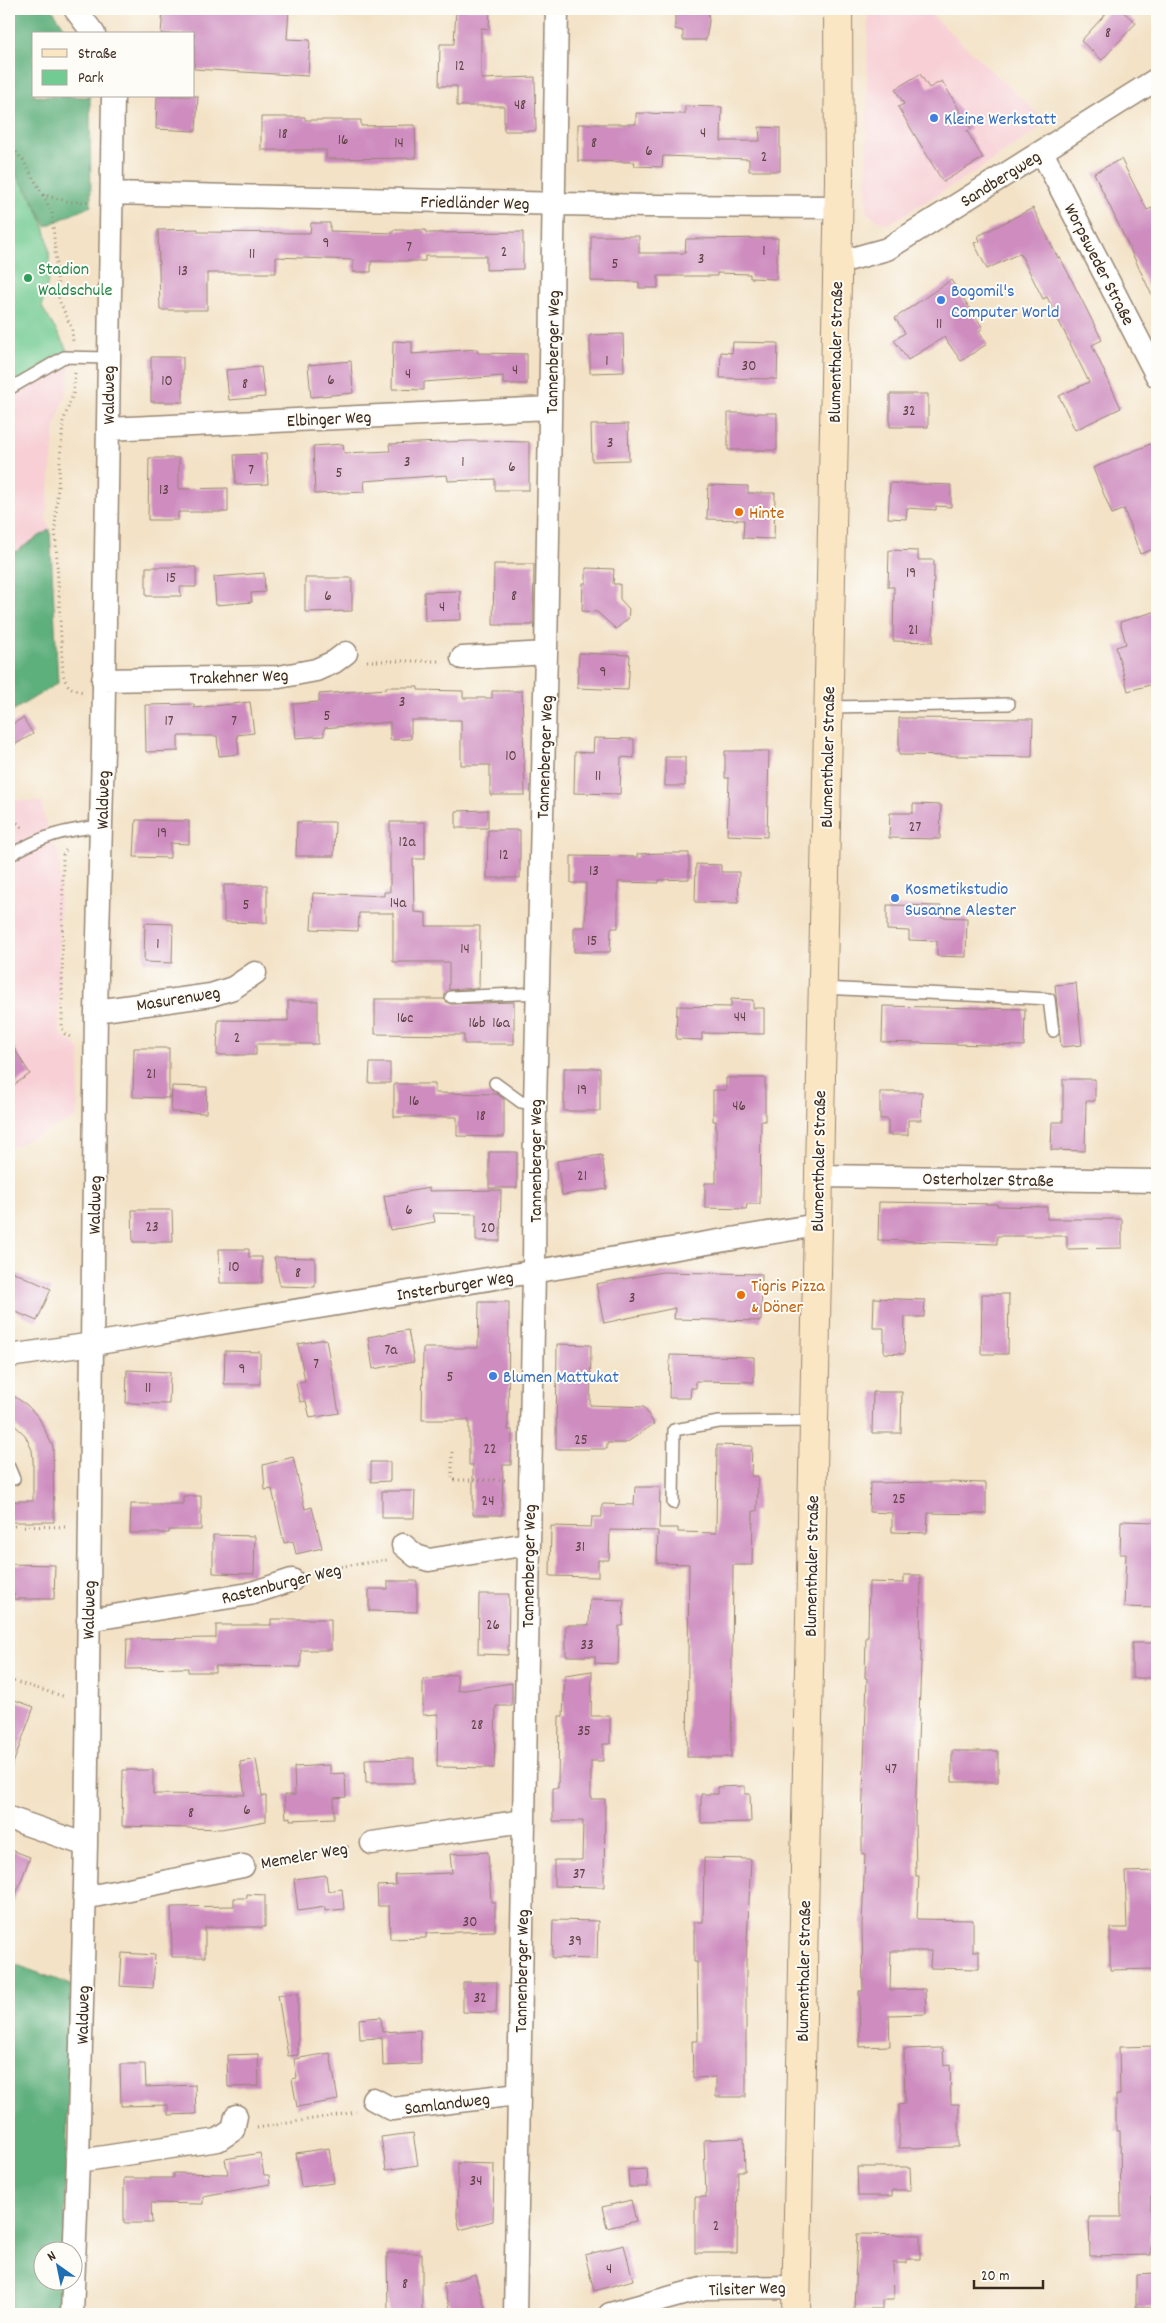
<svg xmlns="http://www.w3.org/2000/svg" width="1166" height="2323" font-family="Dekko,sans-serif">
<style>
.built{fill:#f7cfd5}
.green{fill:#72cb92;stroke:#567a58}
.forest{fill:#5daf7c;stroke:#4c6c4d}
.building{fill:#ce8cbf}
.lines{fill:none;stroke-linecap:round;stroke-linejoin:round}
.lane-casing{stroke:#978672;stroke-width:14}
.street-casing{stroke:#978672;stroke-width:25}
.secondary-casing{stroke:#978672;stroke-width:30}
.path{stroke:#978672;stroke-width:3;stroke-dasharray:1 4;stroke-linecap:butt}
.lane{stroke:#fff;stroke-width:11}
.street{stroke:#fff;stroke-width:22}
.secondary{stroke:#fbe6c4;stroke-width:28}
.shop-dot{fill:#3f7fe0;stroke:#fdfcf7;stroke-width:2}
.leisure-dot{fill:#2e9e5b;stroke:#fdfcf7;stroke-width:2}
.food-dot{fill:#e8710a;stroke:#fdfcf7;stroke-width:2}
.labels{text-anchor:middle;stroke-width:4;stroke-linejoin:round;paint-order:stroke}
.number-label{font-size:15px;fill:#604246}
.shop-label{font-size:18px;fill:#366cbe;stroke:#fdfcf7;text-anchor:start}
.street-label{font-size:18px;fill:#3b2a1e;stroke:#fdfcf7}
.leisure-label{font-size:18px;fill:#27864d;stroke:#fdfcf7;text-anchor:start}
.food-label{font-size:18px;fill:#c56008;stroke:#fdfcf7;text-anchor:start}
</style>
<rect width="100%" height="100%" fill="#fdfcf7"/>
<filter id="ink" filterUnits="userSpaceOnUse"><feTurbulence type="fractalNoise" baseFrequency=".02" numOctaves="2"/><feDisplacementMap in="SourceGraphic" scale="10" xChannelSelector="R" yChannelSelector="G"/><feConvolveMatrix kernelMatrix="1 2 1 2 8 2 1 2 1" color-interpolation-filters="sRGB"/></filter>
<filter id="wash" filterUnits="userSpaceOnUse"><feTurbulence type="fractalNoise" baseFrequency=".0096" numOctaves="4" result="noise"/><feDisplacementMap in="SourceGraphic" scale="20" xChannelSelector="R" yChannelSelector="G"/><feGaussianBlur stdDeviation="1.12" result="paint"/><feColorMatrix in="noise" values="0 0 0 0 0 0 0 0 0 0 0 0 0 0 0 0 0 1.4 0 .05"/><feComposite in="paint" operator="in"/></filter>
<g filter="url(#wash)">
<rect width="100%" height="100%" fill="#f3e2c6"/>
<!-- built -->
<path class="built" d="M868,9H925L1048,123L981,168L889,224L880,222L866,212Z
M70,362L69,383L55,427L46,518L50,529L9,556V398Z
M16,800L42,802L44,818L60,858L59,1030L63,1036L75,1044L80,1053L77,1117L9,1149V802Z"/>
<!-- green -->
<path class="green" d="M9,165C32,196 53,229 49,270C49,282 44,295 42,307L66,347L70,362L9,398Z"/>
<!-- forest -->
<path class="forest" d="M9,9H52L69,34H34V96L90,97L91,206L46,226L29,192L9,165Z
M50,529L58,683L9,713V556Z
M9,1962L71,1985L64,2250H42V2280L64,2281L63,2314H9Z"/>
<g id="blocks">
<!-- building -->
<path class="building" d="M163,9H289L287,39L310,40L308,76L194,69V34H161Z
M456,9H490L489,29L481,28V79L535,77L536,131H504V106H457V86H439L440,44H454Z
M1110,9H1120L1136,23L1102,60L1081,41Z
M675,10L708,12L709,21L706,40H683V31L675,29Z
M920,74L929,88L942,81L971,129L967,131L983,158L943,182L898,107L904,104L895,89Z
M157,96H198L196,131L156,129Z
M685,106L722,107L721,141H760L759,127L780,128V171H749V159L663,156L662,167L634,166L635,162L578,161V124H636V113L685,114Z
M261,117H305V120H361V126L415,125L416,158L326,159V150H261Z
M1121,159L1147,210L1152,208L1157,219V306L1094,173Z
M1033,208L1058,258L1060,257L1102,340L1092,345L1121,408L1075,430L1059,396L1089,382L1047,297L1043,299L1020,253L987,269L974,243L980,241L978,236Z
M311,223H330V231L393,233V230H426V233L523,232V269L486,270V256H425V261H371V272H353V260L276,257V273H207V310H160L158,230L198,229V232L310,233Z
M591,236H639V253H685L686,239L778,238L776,279L750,278V274L717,273V276H658V288H639V282L591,281Z
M951,280L983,328L979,331L987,344L961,361L944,337L908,360L894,340L905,333L895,318Z
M623,334L624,372L590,373V335Z
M393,341L412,342V354L477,349L478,353L527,354V384H503V376L424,382V390L392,389Z
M733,342L778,343L777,379L720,378L721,352L732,353Z
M151,357H183V402H151Z
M351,361L353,393L311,397L308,365Z
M261,367L265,397L229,400L226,370Z
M890,394H928V427H890Z
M728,413H777V450H728Z
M628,424L629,460L592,461L591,425Z
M471,441L529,442V490H495V479L448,481L447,475L364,481L365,492L315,494L313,446L343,444L344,453L390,451L389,444Z
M1153,443L1157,453V548L1140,554L1124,509L1112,514L1093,468Z
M266,454L268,484L236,485L234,455Z
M149,458H179V489L228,488V512H178V520H148Z
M890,483L951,485V507L936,506V510L907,508L906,519L888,518Z
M708,485L748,486V493H775L774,539L743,538L744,520L707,519Z
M889,550L918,551V560H934L933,642L893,641L894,587H888Z
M494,564H534L533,625H493Z
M146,567H196V587H180L181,596H146Z
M586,568L614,569L613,584H620V599L629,609L628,619L616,629L597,612L582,611L583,583H586Z
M264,573L265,592L251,593L252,602L216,605L214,577Z
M305,578H352V611L305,612Z
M460,591L461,620L425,621L424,592Z
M1157,611V683L1128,691L1116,647L1126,644L1120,622Z
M579,653L630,655L628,690L577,688Z
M386,687H418V690L463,691V698H492V691H522L525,795H490V765H461V720H411V739L390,740V722L324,728V736L296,738L293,704L319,702V694L386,689Z
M250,702L254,733L237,735L239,754L219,756L217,736H178V751L146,752L145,705L194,704V708Z
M23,718L33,734L9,748V726Z
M899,718L1033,719L1032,757L899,755Z
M594,738L634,739V758L621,757L620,794L574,793L575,752L593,753Z
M725,751H769L767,837L727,835L729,778H725Z
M665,757H685V786H665Z
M913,804L941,805L940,839L889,838L890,813H913Z
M488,810V828H456V811Z
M136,820L189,821V844L170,843V858L134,857Z
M297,822H335L334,856H296Z
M390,822H425V859H413L414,912L426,913V926H480L479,988L449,990V962H393V913H359L358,931L311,929L313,893L384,896V892H390Z
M488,830H520V878H487Z
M665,853H689V879L659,880V883L618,882V928H611L610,952H574V927H585L586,883H571V856L637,857V854Z
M696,864L721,865V872H739L738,903L695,902Z
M224,885H267V923L224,922Z
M887,905L941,906V917L967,918L966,957L937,956V941L909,940V931L887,930Z
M145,923L173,924L172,963L144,962Z
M1076,983L1082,1045L1061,1047L1055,985Z
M375,999H444L451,1004L514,1002V1044H464V1035L375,1034Z
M731,999L753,1000V1008H764V1034L702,1033V1040L676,1039L677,1006L731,1007Z
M288,1001H318V1044H256V1055H217L218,1020L288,1021Z
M883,1006L1025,1009L1024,1046L882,1042Z
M9,1040L30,1074L9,1088Z
M134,1048H169V1098L133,1097Z
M370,1063H390V1083H369Z
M564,1068H600V1111H564Z
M726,1078H765V1121H761L760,1204H747L746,1209L705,1208V1183H716V1121H713V1090H726Z
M1063,1079H1095V1101H1086L1085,1151L1051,1150L1052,1122H1063Z
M394,1084H435V1093L497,1094L504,1099V1137L457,1136V1117H394Z
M172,1086L207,1087L206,1113L171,1112Z
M880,1092H922L921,1120H908V1135H888V1119H880Z
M489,1152H517V1188H489Z
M602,1155L607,1189L562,1195L557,1161Z
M429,1188V1191L501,1190L500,1241H476V1214L433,1213L435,1222L390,1230L384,1196Z
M879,1202L997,1204V1206L1047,1207V1219H1122V1248L1067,1249V1236H997V1244L878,1240Z
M132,1210H172L173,1242H133Z
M219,1249H249V1257H262V1283H220Z
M274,1257L315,1258V1287L280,1286Z
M9,1270L51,1289L37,1321L9,1309Z
M662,1272L762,1274L761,1321L674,1319L675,1308L604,1323L596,1284Z
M982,1294H1009L1008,1354H981Z
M874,1298L925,1300L924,1317H905L904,1354L884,1353V1328H873Z
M479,1302H509L508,1430H512L511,1465H503L502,1515H473V1465H469V1420H422L423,1348H478Z
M408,1330L414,1362L373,1369L368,1337Z
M326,1339L339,1413L310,1418L306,1401L300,1402L296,1383L305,1381L298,1344Z
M557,1344L591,1345L590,1405L644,1407L654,1424L626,1443H607V1449H556Z
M225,1351L260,1352V1384H224Z
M670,1355L754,1357V1382L696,1381V1388H691L690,1398H669Z
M127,1370L170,1372L169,1404L126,1403Z
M873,1392H902L901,1433H872Z
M9,1393L27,1405L39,1418L53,1447L54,1522H9V1501H33V1460L32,1450L25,1435L9,1420Z
M717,1445L752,1446L751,1476H758L757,1511H753L752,1565H733L731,1757H687L689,1564L657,1563L658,1531L610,1530L609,1560H598V1577L550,1576L551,1526L591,1527L592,1517H602V1504L634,1505L635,1487H660L659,1528H678V1532L716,1533Z
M293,1457L305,1509L312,1507L322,1548L296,1554L293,1541L284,1543L272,1489L265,1490L263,1465Z
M371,1462H390V1481L371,1482Z
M948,1482L986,1483V1514L928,1513L927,1533L892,1532V1513L869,1512L870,1483Z
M382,1491H415L414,1518H382Z
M183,1496H201V1530H169V1533H130L131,1504H183Z
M1121,1521L1157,1522V1608L1124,1607L1126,1554H1120Z
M213,1535L255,1536L254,1574L213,1573Z
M9,1564L55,1565L54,1599H14V1594H9Z
M904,1575H921L920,1638H922L915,1819L916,1876H919L917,1919L973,1920V1951H979V1969L930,1968L931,1951H891L890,1990L925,1989L926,2014L889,2015L890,2046L860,2047L859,1991H863L862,1923L865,1854H862V1824L867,1678H865L866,1637H868L869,1582L904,1583Z
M388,1581H417V1612L369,1611V1589H388Z
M479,1594H509L508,1655L478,1654Z
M590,1599L624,1600L623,1626H619L618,1664L595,1663V1656H566V1625H589Z
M271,1619H331V1650H301V1667L215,1666V1672H188V1668L126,1669L127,1639L216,1638V1625H271Z
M1132,1643H1157V1678H1132Z
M592,1671L591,1716H610V1744H603V1761H591V1799H605L604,1887L554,1886V1860H582L583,1821H553V1788H558L559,1716H563L565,1675Z
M457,1674L458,1691L512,1683V1706H496L494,1768L437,1767L438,1714L423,1715V1680Z
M9,1698L34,1707L11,1769H9Z
M952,1751H998V1782H952Z
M414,1758V1783H366L365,1759Z
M256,1759L262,1796H266V1821L221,1829L122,1826L123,1770H153V1794L245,1795L240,1762Z
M330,1765V1774L345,1773L346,1797L334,1798V1818L290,1820V1817L286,1818L284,1795H295L294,1767Z
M745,1786V1794H750L751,1822L701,1823V1794H718V1787Z
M9,1849L30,1857L11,1908H9Z
M488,1852L491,1902H495V1931L426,1933V1938L390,1939L389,1906H378L377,1886L396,1885L395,1875L452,1873L450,1854Z
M704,1858L751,1859L746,1962V2097H716V2077L693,2078L692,2041H698L697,1962H694V1922H703Z
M1157,1871V1969L1110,1970V1928H1127L1125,1872Z
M326,1875L328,1891L342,1889L344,1909L325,1911V1907L298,1911L294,1879Z
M247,1894L265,1895V1927H205V1957H172L171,1907L234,1906V1898H247Z
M553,1920L598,1921L597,1959L552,1958Z
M122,1953L155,1955L153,1988L120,1986Z
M463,1982H497L496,2013L463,2012Z
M298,1993V2055L288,2056L278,1995Z
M381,2017L382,2032L420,2030L421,2064L383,2066L382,2038L360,2039L359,2019Z
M1157,2046V2197H1151V2255L1090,2256L1089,2217H1121L1120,2131H1116V2095H1120L1119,2047Z
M943,2048L944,2065L950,2064L951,2104H959V2147L899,2148V2105L905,2104L904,2049Z
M330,2053L338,2100L297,2107L292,2079L297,2078L294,2059Z
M258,2054L259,2086L228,2087L227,2055Z
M120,2064H145L146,2087L195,2085L196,2114L168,2115V2105L121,2106Z
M413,2133L418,2165L386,2170L381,2137Z
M744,2138L745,2171H738L737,2253H695V2197H706L704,2140Z
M329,2148L334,2183L301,2187L296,2153Z
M260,2153L264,2175H269L270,2184L203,2196V2204L151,2203L152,2223H124V2178H173V2173L228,2174L225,2159Z
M458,2163L494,2164L493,2221L460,2230L457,2217Z
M857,2167H910L911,2190H892V2196H858Z
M647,2169L648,2187H629L628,2170Z
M631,2200L636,2221L607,2228L602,2207Z
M857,2234L920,2235V2259H907V2263H893L894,2300H882V2309H854Z
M624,2245L633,2280L594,2291L585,2255Z
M387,2253H422V2314H388Z
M1157,2273V2307H1136V2274Z
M475,2274L485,2309L469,2314H452L443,2284Z"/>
</g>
</g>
<g filter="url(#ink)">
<use href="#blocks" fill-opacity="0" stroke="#978672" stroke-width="1"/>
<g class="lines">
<!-- lane casing -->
<g class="lane-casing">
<path id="lane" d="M9,389L64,357L108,358
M828,707L1009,704
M9,856C41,836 64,830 102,826
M822,988L1049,999L1053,1031
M451,997L538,993
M495,1083L521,1102L535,1104
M9,1467L14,1479
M673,1503L674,1430L719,1422L814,1421"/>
</g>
<!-- street casing -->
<g class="street-casing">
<path id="street" d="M75,9L94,34
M1042,152L1157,376
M112,193L646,206L838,207
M837,263L887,249L1157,79
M108,429L550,408
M462,658L546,653
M103,680L279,677L316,670L334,662L346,653
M96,1011L211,995L233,988L255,973
M818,1176L1157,1181
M9,1356L93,1344L817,1225
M403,1545L416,1556L429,1560L528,1544
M88,1620L249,1594L292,1580
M9,1818L86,1845
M372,1843L524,1821
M84,1898L243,1866
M373,2099L392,2109L518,2094
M78,2161L218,2140L233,2130L236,2116
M72,2314L78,2161L86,1845L96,1011L103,750L113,96
M515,2314L534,1272L535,1104L546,653L557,9
M610,2314L705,2288L797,2287"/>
</g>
<!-- secondary casing -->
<g class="secondary-casing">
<path id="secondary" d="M796,2314L839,181L838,9"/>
</g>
<!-- path -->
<path class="path" d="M9,145L23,160L43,195L71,202H90
M43,195L52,212L59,300L72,329L73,342
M75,373L73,394L63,422L55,525L63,674C67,688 70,688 83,692
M367,661H441
M9,817L19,824L23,829
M66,850L63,855L62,1028L65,1034L72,1038
M452,1452V1480H509
M9,1526L68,1527
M312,1574L330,1568L387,1560
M9,1680L66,1697
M264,1862L351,1846
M257,2128L356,2112"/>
<!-- lane -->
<use href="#lane" class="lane"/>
<!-- street -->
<use href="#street" class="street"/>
<!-- secondary -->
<use href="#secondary" class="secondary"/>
</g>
</g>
<!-- markers -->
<g class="shop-dot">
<circle cx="934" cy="118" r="5"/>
<circle cx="941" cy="300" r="5"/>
<circle cx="895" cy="898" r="5"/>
<circle cx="493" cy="1376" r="5"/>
</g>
<circle class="leisure-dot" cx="28" cy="278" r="5"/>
<g class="food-dot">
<circle cx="739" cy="512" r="5"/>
<circle cx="741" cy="1295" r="5"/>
</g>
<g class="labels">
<!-- number labels -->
<g class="number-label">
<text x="1108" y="37">8</text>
<text x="460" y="70">12</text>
<text x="520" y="109">48</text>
<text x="703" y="137">4</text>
<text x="283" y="138">18</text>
<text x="343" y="144">16</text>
<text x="399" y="147">14</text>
<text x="594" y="147">8</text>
<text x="649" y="155">6</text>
<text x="764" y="161">2</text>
<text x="326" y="247">9</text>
<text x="409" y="251">7</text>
<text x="764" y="255">1</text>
<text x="504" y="256">2</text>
<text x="252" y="258">11</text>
<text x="701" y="263">3</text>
<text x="615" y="268">5</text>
<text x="183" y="275">13</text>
<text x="939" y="328">11</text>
<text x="607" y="365">1</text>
<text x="749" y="370">30</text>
<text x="515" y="374">4</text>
<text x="408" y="378">4</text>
<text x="331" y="384">6</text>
<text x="167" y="385">10</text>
<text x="245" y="388">8</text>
<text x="909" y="415">32</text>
<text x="610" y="447">3</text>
<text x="407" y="466">3</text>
<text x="463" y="466">1</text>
<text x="512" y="471">6</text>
<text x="251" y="474">7</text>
<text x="339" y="477">5</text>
<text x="164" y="494">13</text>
<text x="911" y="577">19</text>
<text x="171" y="582">15</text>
<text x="328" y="600">6</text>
<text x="514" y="600">8</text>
<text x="442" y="611">4</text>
<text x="913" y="634">21</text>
<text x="603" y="676">9</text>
<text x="402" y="706">3</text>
<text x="327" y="720">5</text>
<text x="169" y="725">17</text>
<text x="234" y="725">7</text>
<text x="511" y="760">10</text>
<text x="598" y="780">11</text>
<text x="915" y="831">27</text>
<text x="162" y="837">19</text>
<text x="407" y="846">12a</text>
<text x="504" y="859">12</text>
<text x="594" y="875">13</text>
<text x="398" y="907">14a</text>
<text x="246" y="909">5</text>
<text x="592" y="945">15</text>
<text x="158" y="948">1</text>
<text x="465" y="953">14</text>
<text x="740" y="1021">44</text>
<text x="405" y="1022">16c</text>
<text x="477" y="1027">16b</text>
<text x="501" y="1027">16a</text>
<text x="237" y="1042">2</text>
<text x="151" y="1078">21</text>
<text x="582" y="1094">19</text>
<text x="414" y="1105">16</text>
<text x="739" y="1110">46</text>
<text x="481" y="1120">18</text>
<text x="582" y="1180">21</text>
<text x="409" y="1214">6</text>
<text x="152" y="1231">23</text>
<text x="488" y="1232">20</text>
<text x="234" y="1271">10</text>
<text x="298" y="1277">8</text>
<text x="632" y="1302">3</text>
<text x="391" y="1354">7a</text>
<text x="316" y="1368">7</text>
<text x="242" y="1373">9</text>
<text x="450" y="1381">5</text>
<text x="148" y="1392">11</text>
<text x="581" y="1444">25</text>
<text x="490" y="1453">22</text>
<text x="899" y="1503">25</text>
<text x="488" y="1505">24</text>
<text x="580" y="1551">31</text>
<text x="493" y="1629">26</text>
<text x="587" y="1649">33</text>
<text x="477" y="1729">28</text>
<text x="584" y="1735">35</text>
<text x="891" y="1773">47</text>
<text x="247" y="1814">6</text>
<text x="191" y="1817">8</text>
<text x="579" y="1878">37</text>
<text x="470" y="1926">30</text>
<text x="575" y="1945">39</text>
<text x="480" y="2002">32</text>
<text x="476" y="2185">34</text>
<text x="716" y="2230">2</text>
<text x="609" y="2273">4</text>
<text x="405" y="2288">8</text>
</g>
<!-- shop labels -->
<g class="shop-label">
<text x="944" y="124">Kleine Werkstatt</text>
<text x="951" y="296">Bogomil's<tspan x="951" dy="21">Computer World</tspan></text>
<text x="905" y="894">Kosmetikstudio<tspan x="905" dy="21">Susanne Alester</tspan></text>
<text x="503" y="1382">Blumen Mattukat</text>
</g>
<!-- street labels -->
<g class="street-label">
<text transform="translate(1000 178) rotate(-32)" y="6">Sandbergweg</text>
<text transform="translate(475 202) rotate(1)" y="6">Friedländer Weg</text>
<text transform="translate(1100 264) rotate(63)" y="6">Worpsweder Straße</text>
<text transform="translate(552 352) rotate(-89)" y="6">Tannenberger Weg</text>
<text transform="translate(835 352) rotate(-89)" y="6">Blumenthaler Straße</text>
<text transform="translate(108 395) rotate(-90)" y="6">Waldweg</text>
<text transform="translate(329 418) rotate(-3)" y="6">Elbinger Weg</text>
<text transform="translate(239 676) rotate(-2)" y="6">Trakehner Weg</text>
<text transform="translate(544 757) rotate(-88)" y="6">Tannenberger Weg</text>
<text transform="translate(827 757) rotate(-89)" y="6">Blumenthaler Straße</text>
<text transform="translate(102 800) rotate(-89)" y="6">Waldweg</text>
<text transform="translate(178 998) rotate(-9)" y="6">Masurenweg</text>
<text transform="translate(535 1161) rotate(-90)" y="6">Tannenberger Weg</text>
<text transform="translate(818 1161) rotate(-89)" y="6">Blumenthaler Straße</text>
<text transform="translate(988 1179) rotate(1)" y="6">Osterholzer Straße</text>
<text transform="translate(94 1205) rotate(-89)" y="6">Waldweg</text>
<text transform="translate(455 1285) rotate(-9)" y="6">Insterburger Weg</text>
<text transform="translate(528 1566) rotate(-89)" y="6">Tannenberger Weg</text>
<text transform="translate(811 1566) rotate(-89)" y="6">Blumenthaler Straße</text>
<text transform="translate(281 1583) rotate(-14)" y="6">Rastenburger Weg</text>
<text transform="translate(88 1610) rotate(-89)" y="6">Waldweg</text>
<text transform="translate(304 1855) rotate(-10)" y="6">Memeler Weg</text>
<text transform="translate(521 1971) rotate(-89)" y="6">Tannenberger Weg</text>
<text transform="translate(803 1971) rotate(-89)" y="6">Blumenthaler Straße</text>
<text transform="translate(82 2015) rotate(-89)" y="6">Waldweg</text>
<text transform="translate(447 2103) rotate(-7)" y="6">Samlandweg</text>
<text transform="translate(747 2288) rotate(-2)" y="6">Tilsiter Weg</text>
</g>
<!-- leisure labels -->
<g class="leisure-label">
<text x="38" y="274">Stadion<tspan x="38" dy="21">Waldschule</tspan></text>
</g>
<!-- food labels -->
<g class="food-label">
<text x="749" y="518">Hinte</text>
<text x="751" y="1291">Tigris Pizza<tspan x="751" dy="21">&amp; Döner</tspan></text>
</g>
</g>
<!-- margin -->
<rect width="1166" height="2323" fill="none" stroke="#fdfcf7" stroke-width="30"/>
<!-- legend -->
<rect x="32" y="32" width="162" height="65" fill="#fdfcf7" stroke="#afa8a0"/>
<rect x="42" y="49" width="25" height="8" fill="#fbe6c4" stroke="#afa8a0"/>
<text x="78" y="58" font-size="15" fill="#3b2a1e">Straße</text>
<rect x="42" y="70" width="25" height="15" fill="#72cb92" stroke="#afa8a0"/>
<text x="78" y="82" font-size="15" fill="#3b2a1e">Park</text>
<!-- north arrow -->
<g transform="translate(58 2266) rotate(327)"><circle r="24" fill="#fdfcf7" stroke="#afa8a0"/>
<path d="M0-4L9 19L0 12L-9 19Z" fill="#1f6fb2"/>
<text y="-8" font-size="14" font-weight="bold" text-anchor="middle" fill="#3b2a1e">N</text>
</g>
<!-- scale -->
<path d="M974 2280v8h69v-8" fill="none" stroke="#3b2a1e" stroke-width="2.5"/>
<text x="981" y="2280" font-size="15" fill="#3b2a1e" stroke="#fdfcf7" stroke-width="4" paint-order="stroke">20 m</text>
</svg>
